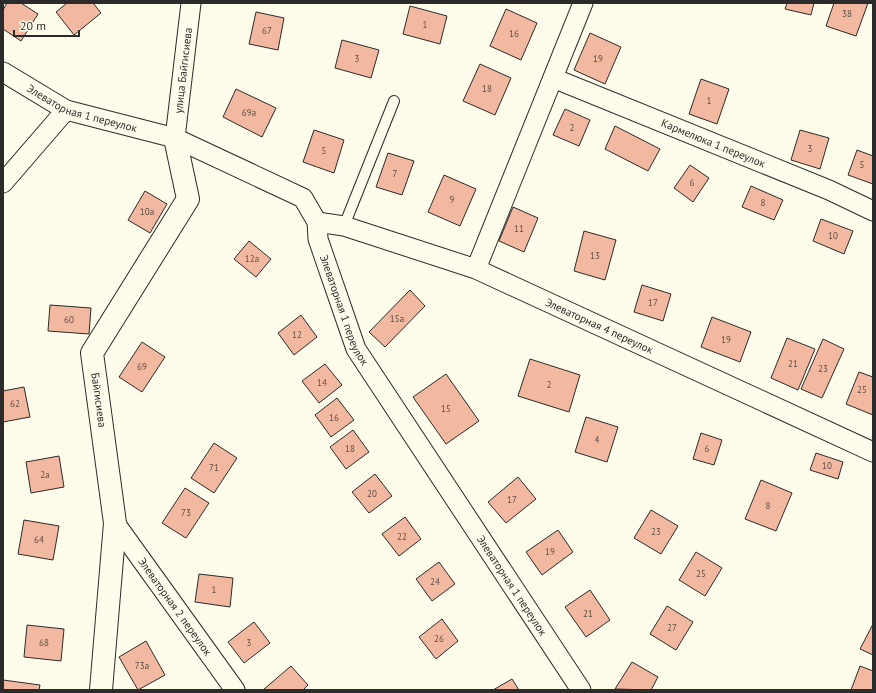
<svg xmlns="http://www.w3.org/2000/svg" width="876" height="693" font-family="'PT Sans',sans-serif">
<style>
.building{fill:#f2b8a0;stroke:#2b2b2b}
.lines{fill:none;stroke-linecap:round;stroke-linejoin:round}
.lane-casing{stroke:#2b2b2b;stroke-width:12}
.street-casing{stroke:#2b2b2b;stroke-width:21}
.secondary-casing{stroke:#2b2b2b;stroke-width:24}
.lane{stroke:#fdfbea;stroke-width:10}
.street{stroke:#fdfbea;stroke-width:19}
.secondary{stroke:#fdfbea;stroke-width:22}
.labels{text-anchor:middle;stroke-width:3;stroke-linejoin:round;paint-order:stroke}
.number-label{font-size:9px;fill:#5d4e48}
.street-label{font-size:11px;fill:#2b2b2b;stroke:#fdfbea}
</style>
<rect width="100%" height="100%" fill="#fdfbea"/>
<!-- building -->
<path class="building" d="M7,3H21L38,14L21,41L3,29V10Z
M67,3H93L101,13L74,35L56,12Z
M787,3H814L811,15L785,9Z
M834,3H868L856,36L826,26Z
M410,6L447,16L440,44L403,34Z
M506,9L537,23L521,60L490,46Z
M256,12L284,18L278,50L249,44Z
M590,33L621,47L605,84L574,70Z
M342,40L379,50L371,78L335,68Z
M480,64L511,78L495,115L463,101Z
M701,79L729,89L717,124L689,114Z
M236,89L276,108L262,137L223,117Z
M565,109L590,120L579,146L553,135Z
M615,126L660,149L648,171L605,149Z
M314,130L344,140L334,173L303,162Z
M800,130L829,138L820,169L791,160Z
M857,150L873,156V184L848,175Z
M388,153L414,161L402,195L376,187Z
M690,165L709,178L693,202L674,188Z
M444,175L476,189L460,226L428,212Z
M751,186L783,200L774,220L742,207Z
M145,191L167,204L150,233L128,220Z
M513,207L538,218L524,252L499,241Z
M821,219L853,231L844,254L813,241Z
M584,231L616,240L605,280L574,271Z
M249,241L271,259L256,277L234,259Z
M642,285L671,294L663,321L634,312Z
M410,290L425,306L385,347L369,332Z
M50,305L91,308L89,334L48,331Z
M301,315L317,337L294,355L278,333Z
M712,317L751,332L740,362L701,347Z
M787,338L815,349L798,390L771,378Z
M823,339L844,349L822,398L801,389Z
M142,342L165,357L142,392L119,377Z
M530,359L580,375L569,412L518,396Z
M325,364L342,385L319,403L302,381Z
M859,372L873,377V415L846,404Z
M446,374L479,421L446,444L413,397Z
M24,387L30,417L3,422V391Z
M337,398L354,420L331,437L315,415Z
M586,417L618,427L607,462L575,452Z
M353,430L369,452L346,469L330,447Z
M701,433L722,440L714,465L693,459Z
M214,443L237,458L214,493L191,478Z
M816,453L843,462L838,479L810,470Z
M59,456L64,487L31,493L26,462Z
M375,474L392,496L369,513L352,492Z
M518,477L536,499L506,523L488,502Z
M761,480L792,493L776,531L745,519Z
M185,488L209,503L186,538L162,523Z
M651,510L678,526L661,554L634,538Z
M405,517L421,539L399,556L382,534Z
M24,520L59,526L53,560L18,554Z
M558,530L573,552L542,575L526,552Z
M696,552L722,568L705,596L679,580Z
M439,562L455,584L432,601L416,579Z
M199,574L233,578L230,607L195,602Z
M590,590L610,620L586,637L565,607Z
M667,606L693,622L676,650L650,634Z
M442,619L458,641L436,659L419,637Z
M254,622L270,643L244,663L228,642Z
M873,624V655L860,649Z
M27,625L64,629L61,661L24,657Z
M146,641L165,675L138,690L119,657Z
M632,662L658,677L651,690L615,689Z
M291,666L308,685L303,690H263Z
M860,666L873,671V690H851Z
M512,679L519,690H493Z
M3,680L40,685L39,690H3Z"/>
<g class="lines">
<!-- lane casing -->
<g class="lane-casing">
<path id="lane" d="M344,226L394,101"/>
</g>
<!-- street casing -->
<g class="street-casing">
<g id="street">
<path id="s1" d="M3,72L66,110L175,138L303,198L317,222L318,239L356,349L581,690"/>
<path id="s2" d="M553,78L829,190L873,211"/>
<path id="s3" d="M175,138L191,3"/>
<path d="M3,183L66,110"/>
<path id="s4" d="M317,222L344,226L476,269L873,452"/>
<path d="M476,269L583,3"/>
<path id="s5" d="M115,523L235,690"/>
</g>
</g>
<!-- secondary casing -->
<g class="secondary-casing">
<path id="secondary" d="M101,690L115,523L92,353L188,199L175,138"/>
</g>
<!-- lane -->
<use href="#lane" class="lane"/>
<!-- street -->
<use href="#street" class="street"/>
<!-- secondary -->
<use href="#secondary" class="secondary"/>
</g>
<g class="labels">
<!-- number labels -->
<g class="number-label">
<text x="847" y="17">38</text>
<text x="425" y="28">1</text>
<text x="267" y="34">67</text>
<text x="514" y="37">16</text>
<text x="357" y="62">3</text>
<text x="598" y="62">19</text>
<text x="487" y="92">18</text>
<text x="709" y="104">1</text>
<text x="249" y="116">69а</text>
<text x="572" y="131">2</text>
<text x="810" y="152">3</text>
<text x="324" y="154">5</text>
<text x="862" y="168">5</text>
<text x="395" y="177">7</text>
<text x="692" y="186">6</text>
<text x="452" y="203">9</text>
<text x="763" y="206">8</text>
<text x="147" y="215">10а</text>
<text x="519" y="232">11</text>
<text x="833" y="239">10</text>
<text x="595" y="259">13</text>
<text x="252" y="262">12а</text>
<text x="653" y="306">17</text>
<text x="397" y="322">15а</text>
<text x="69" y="323">60</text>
<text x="297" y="338">12</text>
<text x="726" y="343">19</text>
<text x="793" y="367">21</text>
<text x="142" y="370">69</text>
<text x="823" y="372">23</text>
<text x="322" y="386">14</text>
<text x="549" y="388">2</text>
<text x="862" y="393">25</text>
<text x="15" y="407">62</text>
<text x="446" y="412">15</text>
<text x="334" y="421">16</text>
<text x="597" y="443">4</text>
<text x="350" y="452">18</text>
<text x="707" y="452">6</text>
<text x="827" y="469">10</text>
<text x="214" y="471">71</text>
<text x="45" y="478">2а</text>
<text x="372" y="497">20</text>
<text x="512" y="503">17</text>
<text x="768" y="509">8</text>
<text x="186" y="516">73</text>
<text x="656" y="535">23</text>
<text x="402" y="540">22</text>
<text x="39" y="543">64</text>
<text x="550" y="555">19</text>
<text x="701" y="577">25</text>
<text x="435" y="585">24</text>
<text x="214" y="593">1</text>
<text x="588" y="617">21</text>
<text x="672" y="631">27</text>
<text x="439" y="642">26</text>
<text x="44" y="646">68</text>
<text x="249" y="646">3</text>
<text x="142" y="669">73а</text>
</g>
<!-- street labels -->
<g class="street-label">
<text dy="4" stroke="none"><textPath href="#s3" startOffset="68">улица Байгисиева</textPath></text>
<text dy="4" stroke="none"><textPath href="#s1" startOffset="88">Элеваторная 1 переулок</textPath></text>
<text dy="4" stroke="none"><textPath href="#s2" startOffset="173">Кармелюка 1 переулок</textPath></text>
<text dy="4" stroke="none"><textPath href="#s1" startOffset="448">Элеваторная 1 переулок</textPath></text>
<text dy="4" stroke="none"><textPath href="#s4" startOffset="302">Элеваторная 4 переулок</textPath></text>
<text transform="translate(99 400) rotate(82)" y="4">Байгисиева</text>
<text dy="4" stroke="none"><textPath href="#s1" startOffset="772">Элеваторная 1 переулок</textPath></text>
<text dy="4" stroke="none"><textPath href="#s5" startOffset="103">Элеваторная 2 переулок</textPath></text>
</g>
</g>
<!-- border -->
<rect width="876" height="693" fill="none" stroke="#2b2b2b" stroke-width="8"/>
<!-- scale -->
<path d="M14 30v6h65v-6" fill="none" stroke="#2b2b2b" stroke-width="2"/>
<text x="20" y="30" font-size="12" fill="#2b2b2b" stroke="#fdfbea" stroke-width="3" paint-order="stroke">20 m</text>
</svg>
